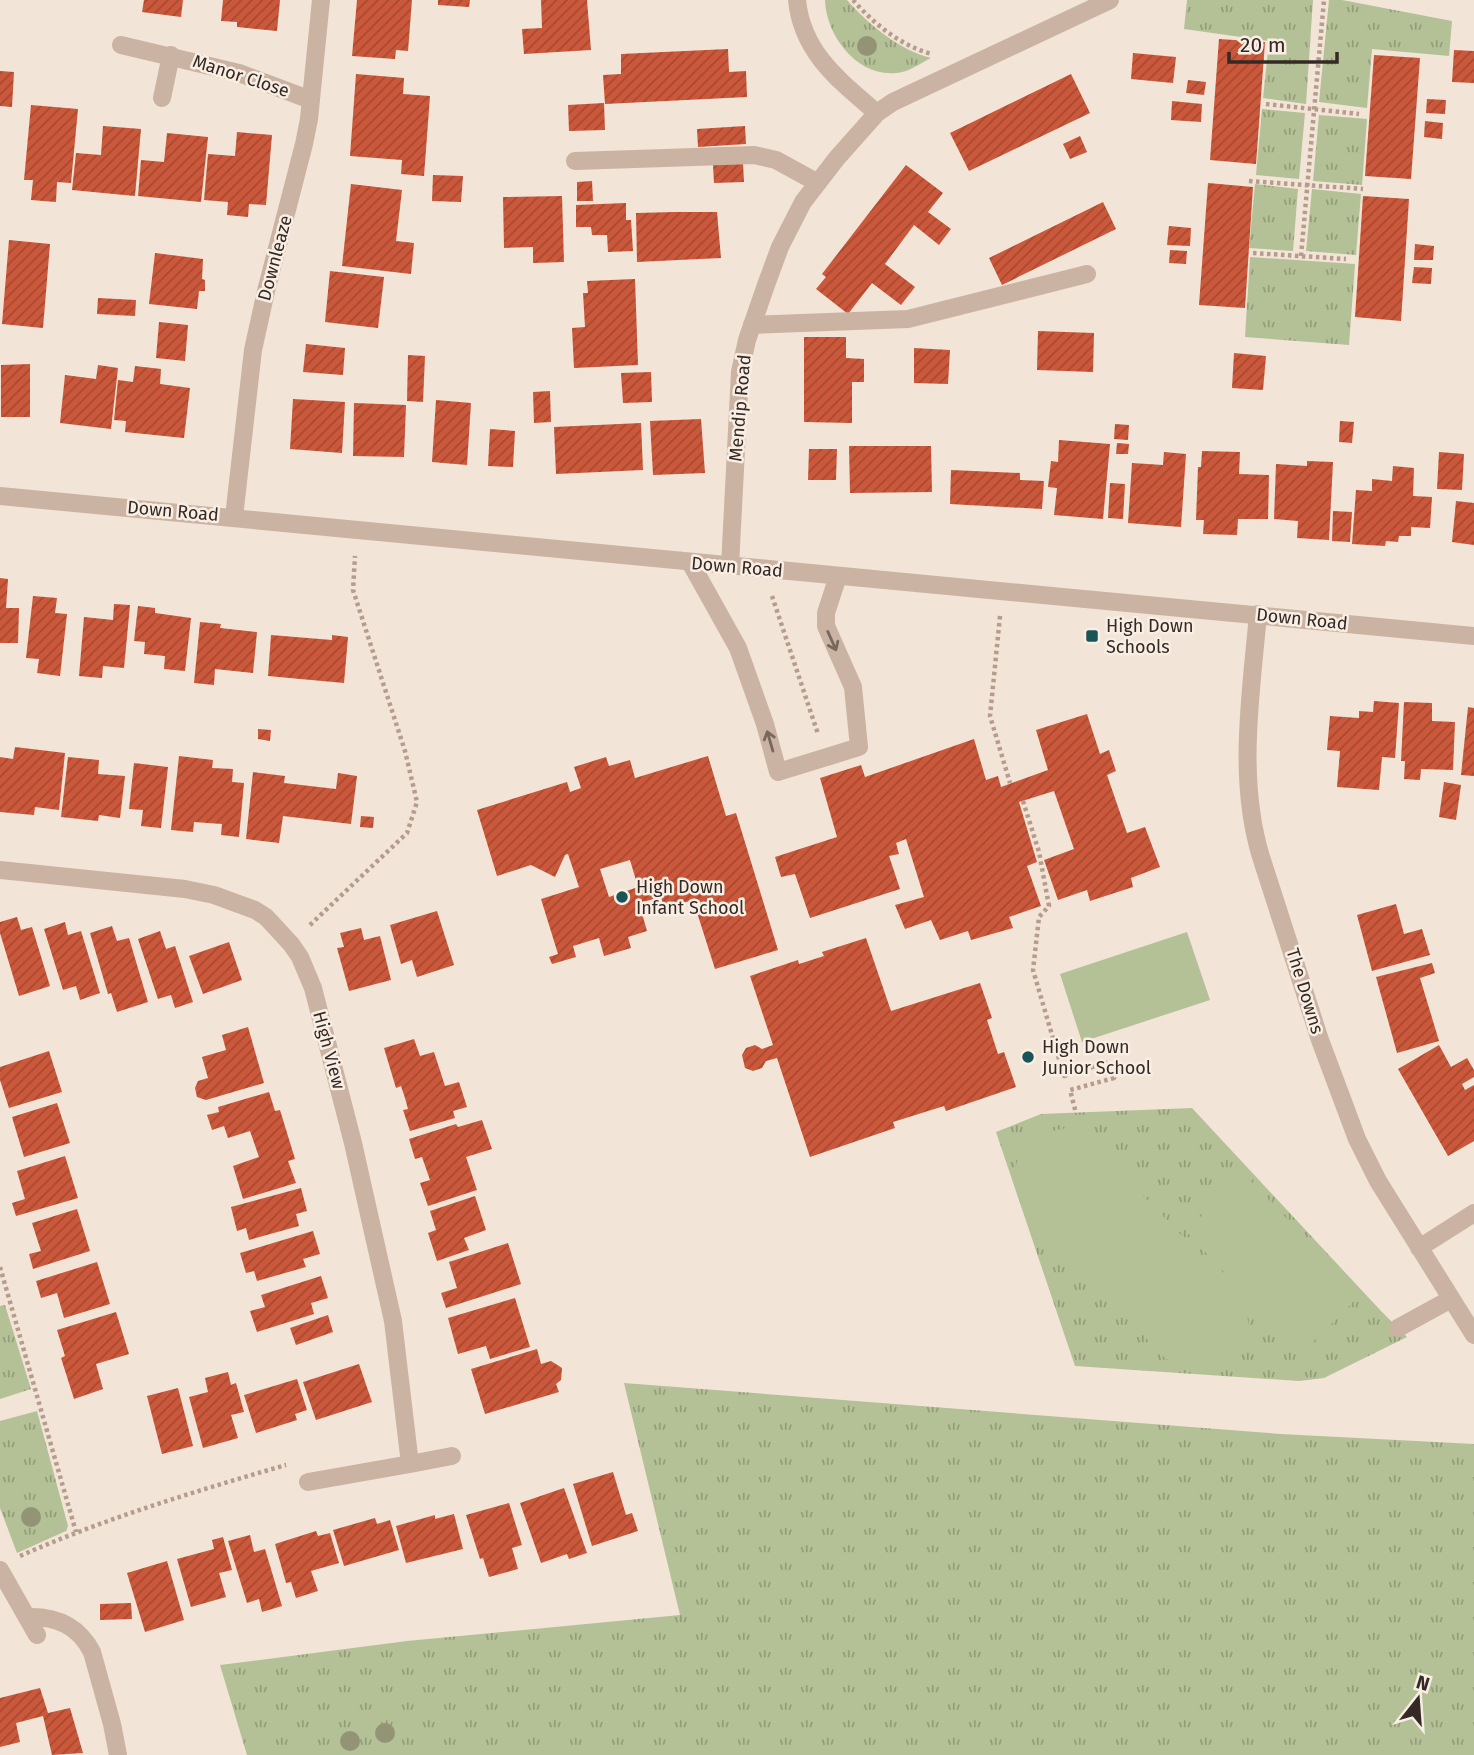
<svg xmlns="http://www.w3.org/2000/svg" width="1474" height="1755" font-family="'Fira Sans',sans-serif">
<style>
.grass{fill:url(#grass-tufts)}
.pitch{fill:#b4c196}
.building{fill:url(#building-hatch);fill-rule:evenodd}
.lines{fill:none;stroke-linecap:round;stroke-linejoin:round}
.path{stroke:#b69c8d;stroke-width:4.5;stroke-dasharray:3.5 3.5;stroke-linecap:butt}
.service{stroke:#cab3a2;stroke-width:18}
.minor{stroke:#cab3a2;stroke-width:18}
.tertiary{stroke:#cab3a2;stroke-width:18}
.tree{fill:#939476}
.oneway{stroke:#78675d}
.poi-dot{fill:#195557;stroke:#f9eee3;stroke-width:2.5}
.labels{text-anchor:middle;stroke-width:5;stroke-linejoin:round;paint-order:stroke}
.street-label{font-size:18px;fill:#342925;stroke:#f9eee3}
.poi-label{font-size:18px;fill:#342925;stroke:#f9eee3;text-anchor:start}
</style>
<defs>
<pattern id="grass-tufts" width="24" height="20" patternUnits="userSpaceOnUse" patternTransform="scale(1.75)"><rect width="24" height="20" fill="#b4c196"/><path d="M3 7l-1-3M5 7V3M7 7l1-3M15 17l-1-3M17 17v-4M19 17l1-3" fill="none" stroke="#939d7a"/></pattern>
<pattern id="building-hatch" width="6" height="6" patternUnits="userSpaceOnUse" patternTransform="scale(1.75)"><rect width="6" height="6" fill="#cb583b"/><path d="M-1 1l2-2M0 6l6-6M5 7l2-2" fill="none" stroke="#a64931"/></pattern>
</defs>
<rect width="100%" height="100%" fill="#f2e4d6"/>
<!-- grass -->
<path class="grass" d="M825,0H847C868,24 899,50 931,58C923,62 914,68 906,71C863,84 826,39 825,0Z
M1187,0H1313L1306,104L1263,98L1269,41L1184,29Z
M1329,0H1342L1452,21L1449,56L1372,49L1367,108L1319,102Z
M1262,109L1305,113L1299,179L1256,175Z
M1319,115L1367,119L1362,185L1313,181Z
M1255,184L1298,189L1293,251L1249,248Z
M1312,189L1361,194L1356,255L1306,251Z
M1250,257L1355,264L1349,345L1245,337Z
M1192,1108L1381,1311L1407,1337L1324,1378L1299,1381L1075,1366L996,1132L1041,1114Z
M5,1305L31,1389L0,1399V1306Z
M624,1383L1281,1434L1474,1444V1755H247L220,1665L407,1641L680,1615Z
M37,1411L68,1526L66,1531L17,1553L0,1508V1421Z"/>
<!-- pitch -->
<path class="pitch" d="M1187,932L1210,1000L1082,1042L1060,974Z
M1069,1128L1080,1130L1240,1296C1245,1310 1252,1325 1248,1340C1246,1347 1240,1354 1235,1359C1214,1379 1186,1373 1164,1357C1131,1322 1097,1286 1064,1251C1052,1238 1031,1221 1023,1207C1000,1165 1026,1132 1069,1128Z
M1244,1174L1360,1295L1300,1355L1186,1231Z"/>
<!-- building -->
<path class="building" d="M144,0H183L181,17L142,12Z
M223,0H280L277,31L237,27V22L221,21Z
M357,0H412L408,51L396,50L395,59L352,56Z
M438,0H470L469,7L438,5Z
M541,0H587L591,50L524,54L522,29L542,28Z
M1219,39L1265,42L1256,164L1210,160Z
M728,49L729,72L746,71L747,97L605,104L603,75L621,74V54Z
M1454,50L1474,51V83L1452,82Z
M1133,53L1176,57L1173,83L1131,79Z
M1374,55L1420,58L1411,179L1365,176Z
M0,71L14,72L12,107L0,106Z
M356,74L404,78L403,94L430,96L424,176L401,174L402,160L350,156Z
M1071,74L1090,113L969,171L950,133Z
M1188,80L1206,82L1204,95L1186,93Z
M1427,99L1446,100L1445,114L1426,113Z
M1172,101L1202,104L1201,122L1171,120Z
M604,103L605,130L569,131L568,105Z
M31,105L78,109L71,183L57,182L56,202L31,200L33,180H24Z
M1425,121L1443,123L1442,139L1424,137Z
M103,126L141,129L135,196L72,190L76,153L101,155Z
M745,126L746,144L698,147L697,129Z
M237,132L272,135L266,205L249,204L248,217L227,215L228,202L204,200L208,154L235,156Z
M167,133L208,137L201,202L138,196L141,160L164,162Z
M1080,136L1087,152L1070,159L1063,144Z
M743,163L744,182L714,183L713,165Z
M906,165L943,193L928,212L951,229L939,245L914,225L885,264L915,287L901,305L872,283L848,314L816,289L826,277L822,274Z
M433,175L463,176L461,202L432,201Z
M592,181L593,201H577V182Z
M1208,183L1253,187L1245,308L1199,305Z
M351,184L402,190L396,241L414,243L411,274L342,266Z
M562,196L564,262L533,263V247L504,248L503,197Z
M1363,196L1409,199L1401,321L1355,317Z
M1103,202L1116,229L1002,285L989,258Z
M626,203V220H631L633,251L608,252L607,235H592L591,227H576V205Z
M675,212H717L721,258L637,262L636,213Z
M1169,226L1191,228L1190,246L1167,245Z
M9,240L50,244L43,328L2,324Z
M1415,244L1434,246L1433,260H1414Z
M1170,250L1187,251L1186,264L1169,263Z
M155,253L203,259L202,279L205,280V291H199L197,309L149,304Z
M1414,267L1432,268L1431,284L1412,283Z
M330,271L384,277L378,328L325,322Z
M635,279L638,365L574,368L572,328L585,327L583,293H588L587,281Z
M98,298L136,300L135,316L97,314Z
M159,322L188,325L185,361L156,358Z
M1038,331L1094,333L1093,372L1037,370Z
M804,337H846V358L864,359V382H852V423L804,422Z
M306,344L345,348L343,375L303,372Z
M914,348L950,350L948,384L914,383Z
M1234,353L1266,356L1263,390L1232,388Z
M408,355L425,356L423,402L407,401Z
M30,364V417H1V365Z
M98,365L118,368L111,429L60,423L65,375L96,379Z
M135,366L161,369L160,384L190,388L184,438L125,432L126,421L114,420L118,380L133,382Z
M651,372L652,402L623,403L621,373Z
M550,391L551,422L534,423L533,392Z
M293,399L345,402L342,453L290,449Z
M436,400L471,403L467,465L432,462Z
M354,403L406,405L404,457L353,456Z
M701,419L705,473L653,475L650,421Z
M1340,421L1354,422L1352,443L1339,442Z
M641,423L643,470L556,474L554,427Z
M1115,424L1129,425L1128,440L1114,439Z
M490,429L515,431L513,467L488,466Z
M1059,440L1110,444L1103,519L1054,515L1057,488L1048,487L1051,461L1058,462Z
M1117,443L1129,444L1128,454H1116Z
M849,446H931L932,492L850,493Z
M809,449H837L836,480H808Z
M1202,451L1240,452L1239,474L1269,475L1268,519H1238L1237,535L1203,534L1204,520H1196L1198,467H1201Z
M1164,452L1186,454L1181,527L1128,523L1132,463L1163,465Z
M1439,452L1464,454L1462,490L1437,489Z
M1307,461L1333,462L1329,540L1297,538L1298,521L1274,519L1276,464L1307,466Z
M1393,466L1414,468L1413,496L1432,497L1430,528L1411,527V536H1399L1398,542L1386,541L1385,546L1352,544L1356,490L1372,491V479L1392,481Z
M951,470L1020,473V480L1044,481L1042,509L950,504Z
M1110,483L1125,484L1123,519L1108,518Z
M1456,501L1474,503V545L1452,542Z
M1333,511L1352,512L1350,542L1332,541Z
M0,578L8,579L6,608H19L18,643H0Z
M33,596L57,598L55,613L67,614L60,676L37,673L39,659L26,658Z
M114,604L130,605L124,668L103,666L102,678L79,676L84,617L113,620Z
M138,606L155,608V613L191,618L185,671L164,669L165,656L144,654L145,642L134,641Z
M200,622L221,624L220,628L257,632L253,673L215,669L214,685L194,683Z
M271,635L332,640V635L348,637L344,683L268,676Z
M1374,701L1399,703L1395,758L1382,757L1379,790L1337,787L1340,751L1327,750L1330,716L1359,718V711L1373,712Z
M1404,702L1432,703V721L1455,722L1453,770L1421,769L1420,780L1404,779L1405,761H1401Z
M1468,707L1474,708V776L1461,775Z
M1087,714L1100,754L1109,750L1116,771L1107,775L1127,833L1145,827L1160,867L1131,878L1133,887L1090,901L1087,890L1058,900L1044,860L1074,849L1054,791L1019,802L1037,862L1027,866L1041,906L1009,917L1013,928L971,940L968,931L940,940L931,920L905,929L895,905L924,897L906,839L896,843L899,854L889,856L900,889L810,918L795,874L781,877L775,857L837,837L820,778L861,765L865,777L974,739L986,780L998,776L1001,787L1048,770L1036,730Z
M258,729L271,730L270,741L258,739Z
M15,747L65,753L59,810L35,807L34,815L0,812V757L13,759Z
M179,756L213,760L212,768L233,769L232,782L244,783L239,837L221,835L222,824L194,822L193,832L171,830Z
M708,756L726,816L736,813L778,950L715,969L693,900L664,909L661,897L639,903L647,931L628,937L631,948L604,956L599,938L573,946L576,957L552,964L549,957L558,954L541,899L579,887L568,854L565,855L555,877L531,865L497,876L477,810L567,782L570,792L581,788L574,767L606,757L609,766L630,760L635,778ZM630,860L638,887L609,897L600,869Z
M68,757L99,760L98,774L125,776L120,818L99,815L98,821L61,817Z
M134,763L168,767L161,828L141,826L143,810L129,809Z
M253,772L285,776L284,783L336,789L338,773L357,776L351,824L283,816L279,843L246,839Z
M1444,782L1461,785L1456,820L1439,817Z
M361,816L374,817L373,828L360,827Z
M1396,904L1404,934L1422,929L1430,955L1372,971L1357,915Z
M437,911L454,965L417,977L412,960L401,964L390,925Z
M17,917L21,930L32,927L50,986L19,996L0,933V922Z
M65,922L68,935L81,931L100,993L80,1000L76,986L63,990L44,929Z
M112,926L117,941L129,938L148,1002L117,1012L111,993L108,994L90,933Z
M361,928L364,940L380,936L391,980L349,991L337,948L344,947L340,933Z
M160,931L166,949L175,946L193,1002L175,1008L171,995L158,999L138,939Z
M866,938L891,1011L980,983L992,1018L987,1020L998,1054L1004,1052L1016,1087L946,1111L944,1106L893,1122L895,1128L810,1157L777,1058L766,1061L762,1068L753,1071L745,1068L742,1055L746,1048L755,1045L762,1049L773,1045L750,976L798,960L799,964L824,956L822,952Z
M229,942L242,980L203,994L189,956Z
M1432,963L1435,973L1420,978L1439,1041L1397,1053L1376,977Z
M248,1027L264,1083L206,1100L197,1097L195,1088L198,1081L208,1078L202,1057L226,1050L222,1035Z
M414,1039L420,1056L434,1052L445,1086L459,1082L467,1107L453,1111L455,1118L410,1131L403,1110L408,1109L405,1098L401,1086L396,1088L384,1048Z
M1439,1045L1451,1067L1467,1058L1474,1070V1077L1462,1084L1465,1090L1474,1085V1141L1448,1156L1398,1069Z
M49,1051L62,1092L9,1108L0,1080V1067Z
M269,1092L275,1111L280,1110L295,1159L288,1161L296,1183L243,1199L233,1166L259,1157L250,1131L228,1138L224,1126L212,1130L207,1115L219,1112L218,1107Z
M57,1103L70,1143L24,1157L12,1117Z
M482,1120L492,1149L466,1157L477,1190L428,1206L420,1183L430,1180L422,1157L415,1159L409,1139L456,1124L458,1127Z
M65,1156L78,1198L16,1216L12,1203L25,1199L17,1171Z
M301,1188L307,1211L296,1214L299,1226L249,1240L246,1228L237,1231L231,1207Z
M475,1196L486,1230L464,1238L469,1250L437,1261L428,1233L436,1230L430,1211Z
M77,1209L90,1251L33,1269L29,1254L41,1251L32,1223Z
M313,1231L320,1254L303,1259L306,1267L257,1281L254,1271L246,1273L240,1253Z
M508,1243L521,1284L446,1308L441,1293L457,1288L449,1262Z
M97,1262L110,1304L64,1318L57,1293L41,1298L36,1281Z
M321,1276L328,1298L311,1303L314,1314L257,1332L250,1311L265,1307L261,1295Z
M515,1298L530,1347L490,1359L486,1346L458,1354L448,1318Z
M116,1312L129,1354L96,1364L103,1389L74,1399L61,1358L65,1356L57,1330Z
M328,1315L333,1332L296,1345L290,1328Z
M537,1349L541,1364L551,1361L562,1368L561,1380L556,1384L559,1392L485,1414L471,1369Z
M359,1364L372,1402L316,1420L303,1382Z
M228,1372L231,1385L236,1383L244,1412L231,1415L238,1438L203,1448L189,1397L208,1392L205,1378Z
M297,1379L307,1410L295,1414L297,1420L256,1433L244,1395Z
M178,1388L193,1446L162,1454L147,1396Z
M613,1472L626,1515L632,1513L638,1531L592,1546L573,1484Z
M564,1488L587,1553L569,1559L567,1554L541,1563L520,1503Z
M509,1503L522,1545L512,1548L518,1569L489,1577L483,1558L480,1559L466,1515Z
M454,1514L463,1549L406,1563L396,1526L435,1515V1519Z
M375,1518L377,1524L390,1520L399,1550L344,1566L333,1530Z
M316,1531L318,1536L330,1533L339,1563L311,1571L318,1591L296,1598L291,1582L286,1583L275,1544Z
M250,1535L254,1552L265,1549L282,1606L262,1612L259,1599L247,1603L228,1541Z
M223,1537L232,1570L219,1573L226,1597L191,1607L177,1559L214,1549L212,1540Z
M167,1561L184,1620L145,1632L127,1573Z
M131,1603L132,1619L100,1620V1604Z
M40,1688L48,1713L70,1708L83,1753L52,1755L43,1716L16,1723L20,1742L0,1747V1698Z"/>
<g class="lines">
<!-- path -->
<path class="path" d="M853,0C874,24 901,46 932,54
M1266,104L1359,114
M1249,181L1363,189
M1253,253L1346,259
M1301,256L1324,0
M772,596L818,734
M1000,616L990,716L1010,783
M1023,801L1039,852L1049,906L1039,917L1033,970L1064,1076L1108,1062L1114,1078L1070,1090L1076,1113
M310,925L407,833L417,802L405,751L353,590L355,556
M0,1267L76,1532
M20,1556C106,1518 196,1491 286,1465"/>
<!-- service -->
<path class="service" d="M752,325L908,319L1087,274
M690,562L738,648L765,724L778,772L859,747L853,687L826,626V613L838,576
M1398,1328L1451,1299
M27,1617C56,1616 78,1625 92,1652L112,1724L118,1755"/>
<!-- minor -->
<path class="minor" d="M797,0C802,53 840,81 877,113
M121,45L239,73L311,100
M162,98L171,55
M575,161L754,155L776,160L818,183
M234,517L253,350L266,291L304,144L309,119L321,0
M730,566L740,372L747,340L766,285L780,247L803,202L837,158L877,113L893,102L1110,0
M1258,614C1251,695 1237,778 1261,857L1320,1040L1357,1139L1378,1181L1474,1335
M0,870L185,889L214,895L255,910L266,917L291,944L300,957L313,988L353,1143L393,1321L410,1464L308,1482
M1419,1248L1474,1213
M410,1464L452,1456
M0,1570L37,1635"/>
<!-- tertiary -->
<path class="tertiary" d="M0,496L1474,636"/>
</g>
<!-- trees -->
<g class="tree">
<circle cx="867" cy="46" r="10"/>
<circle cx="31" cy="1517" r="10"/>
<circle cx="385" cy="1733" r="10"/>
<circle cx="350" cy="1741" r="10"/>
</g>
<!-- one-way arrows -->
<defs><path id="oneway-shaft" d="M-6 0H5M1.5-3L5.5 0L1.5 3" fill="none" stroke-width="1.6" stroke-linecap="round" stroke-linejoin="round" transform="scale(1.75)"/></defs>
<g class="oneway">
<use href="#oneway-shaft" transform="translate(832 641) rotate(66)"/>
<use href="#oneway-shaft" transform="translate(770 741) rotate(-106)"/>
</g>
<!-- markers -->
<g class="poi-dot">
<rect x="1085" y="629" width="14" height="14" rx="3.5"/>
<circle cx="622" cy="897" r="7"/>
<circle cx="1028" cy="1057" r="7"/>
</g>
<g class="labels">
<!-- street labels -->
<g class="street-label">
<text transform="translate(241 76) rotate(18)" y="6">Manor Close</text>
<text transform="translate(275 258) rotate(-75)" y="6">Downleaze</text>
<text transform="translate(740 408) rotate(-85)" y="6">Mendip Road</text>
<text transform="translate(173 511) rotate(5)" y="6">Down Road</text>
<text transform="translate(737 567) rotate(5)" y="6">Down Road</text>
<text transform="translate(1302 619) rotate(6)" y="6">Down Road</text>
<text transform="translate(1305 991) rotate(73)" y="6">The Downs</text>
<text transform="translate(329 1050) rotate(75)" y="6">High View</text>
</g>
<!-- poi labels -->
<g class="poi-label">
<text x="1106" y="632">High Down<tspan x="1106" dy="21">Schools</tspan></text>
<text x="636" y="893">High Down<tspan x="636" dy="21">Infant School</tspan></text>
<text x="1042" y="1053">High Down<tspan x="1042" dy="21">Junior School</tspan></text>
</g>
</g>
<!-- north arrow -->
<g transform="translate(1418 1699) rotate(17)" stroke="#f9eee3" stroke-width="5" paint-order="stroke">
<path d="M0-5L12 26L0 18L-12 26Z" fill="#342925"/>
<text y="-10" font-size="19" font-weight="bold" text-anchor="middle" fill="#342925">N</text>
</g>
<!-- scale -->
<path d="M1229 52v10h108v-10" fill="none" stroke="#342925" stroke-width="3.5"/>
<text x="1240" y="52" font-size="21" fill="#342925" stroke="#f9eee3" stroke-width="5" paint-order="stroke">20 m</text>
</svg>
